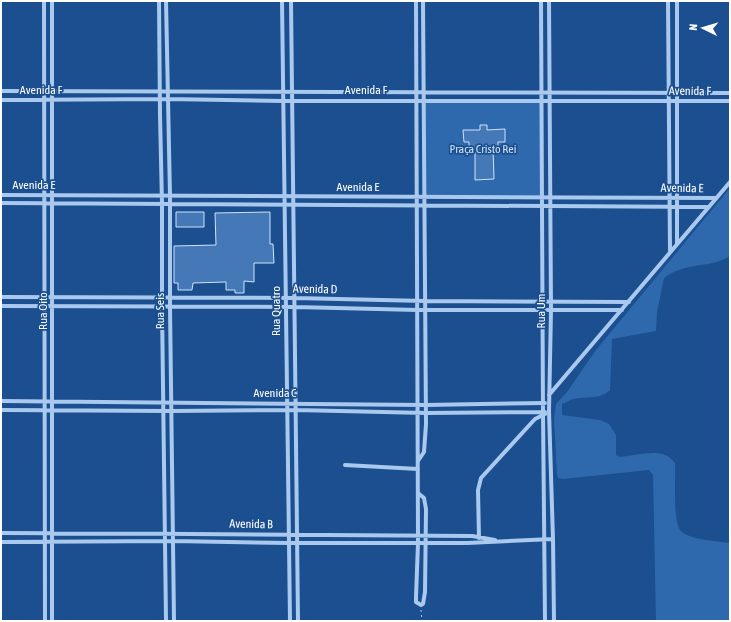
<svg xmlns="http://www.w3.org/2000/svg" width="731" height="622" font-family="'Asap Condensed',sans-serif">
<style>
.green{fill:#2e69ad}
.building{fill:#4478b7;stroke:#cfe3fa}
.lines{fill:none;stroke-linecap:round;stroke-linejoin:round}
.path{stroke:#a9c9ee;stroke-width:1;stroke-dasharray:2 3;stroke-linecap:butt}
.minor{stroke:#a9c9ee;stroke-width:4}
.labels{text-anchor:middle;stroke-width:3.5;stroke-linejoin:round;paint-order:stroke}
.street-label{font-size:12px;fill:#fff;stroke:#1b4f8f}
.park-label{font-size:12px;fill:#cfe3fa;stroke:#1b4f8f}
</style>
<rect width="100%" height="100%" fill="#1b4f8f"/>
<!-- green -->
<path class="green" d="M424,100L542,101V197H424Z
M730,188V256C709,269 687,261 664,278L657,312L656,331L612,339L610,390C600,400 587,396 573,399C570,400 565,403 562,404V415L600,420L609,424L616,435V455L620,457C632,456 654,450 665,455C669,456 672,460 675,463C676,477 672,525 682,532C692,540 717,541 730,543V621H656L653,475L649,470L563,479L558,478L557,474L554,420L556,404L567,392L596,350Z"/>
<!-- building -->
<path class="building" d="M480,125H487V130L505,129V142H498V148H493L494,179L475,180V148H469V142H464L463,130H480Z
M176,212H204V227H176Z
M270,212V244H273L274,263H254V282L244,281V293H235V290H226V282L193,283L192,290H178V283H174V246L216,245L215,213Z"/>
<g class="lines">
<!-- path -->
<path class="path" d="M421,610L422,621"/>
<!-- minor -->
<path class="minor" d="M44,1L45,621
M159,1L160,115L162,204V307L166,621
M166,1L170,196V307L174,621
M282,1L290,621
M291,1L298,621
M416,1L418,535V543L416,597V602L421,605L423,604L425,592L426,509L424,498L418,493
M541,1L543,412L545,621
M549,1L551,310L549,411L553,539L554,621
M668,1L670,252
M677,1V243
M1,91L730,93
M1,100L168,99L283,101H730
M1,195L716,198
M1,203L709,207
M1,297L295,298L425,301L629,302
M1,306L295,307L418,310H622
M549,395L730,182
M1,401L426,405L545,403
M1,410L171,411L296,410L426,413L545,412
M418,461L424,452L426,424L423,1
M345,465L418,469
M1,533C158,534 315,534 472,536L495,540
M479,538L478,490L481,478L535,419L545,414
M1,542L173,541L289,543H467L553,539
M52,621V1"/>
</g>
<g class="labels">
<!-- street labels -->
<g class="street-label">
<text x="41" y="94">Avenida F</text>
<text x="366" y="94">Avenida F</text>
<text transform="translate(690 91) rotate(1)" y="4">Avenida F</text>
<text x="34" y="189">Avenida E</text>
<text x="358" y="191">Avenida E</text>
<text transform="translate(682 188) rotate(1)" y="4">Avenida E</text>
<text transform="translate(315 289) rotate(1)" y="4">Avenida D</text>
<text transform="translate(43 311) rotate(-90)" y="4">Rua Oito</text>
<text transform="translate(160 311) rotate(-90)" y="4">Rua Seis</text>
<text transform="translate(276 311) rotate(-90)" y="4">Rua Quatro</text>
<text transform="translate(541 311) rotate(-90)" y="4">Rua Um</text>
<text x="275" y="397">Avenida C</text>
<text transform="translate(251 524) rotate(1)" y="4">Avenida B</text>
</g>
<!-- park labels -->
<g class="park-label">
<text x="483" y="153">Praça Cristo Rei</text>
</g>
</g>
<!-- border -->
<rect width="731" height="622" fill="none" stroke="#ffffff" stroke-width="4"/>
<!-- north arrow -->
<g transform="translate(703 28) rotate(275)" stroke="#1b4f8f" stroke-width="3" paint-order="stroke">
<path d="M0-3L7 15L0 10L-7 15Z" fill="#ffffff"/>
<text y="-6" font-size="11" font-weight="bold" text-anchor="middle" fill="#ffffff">N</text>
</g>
</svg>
